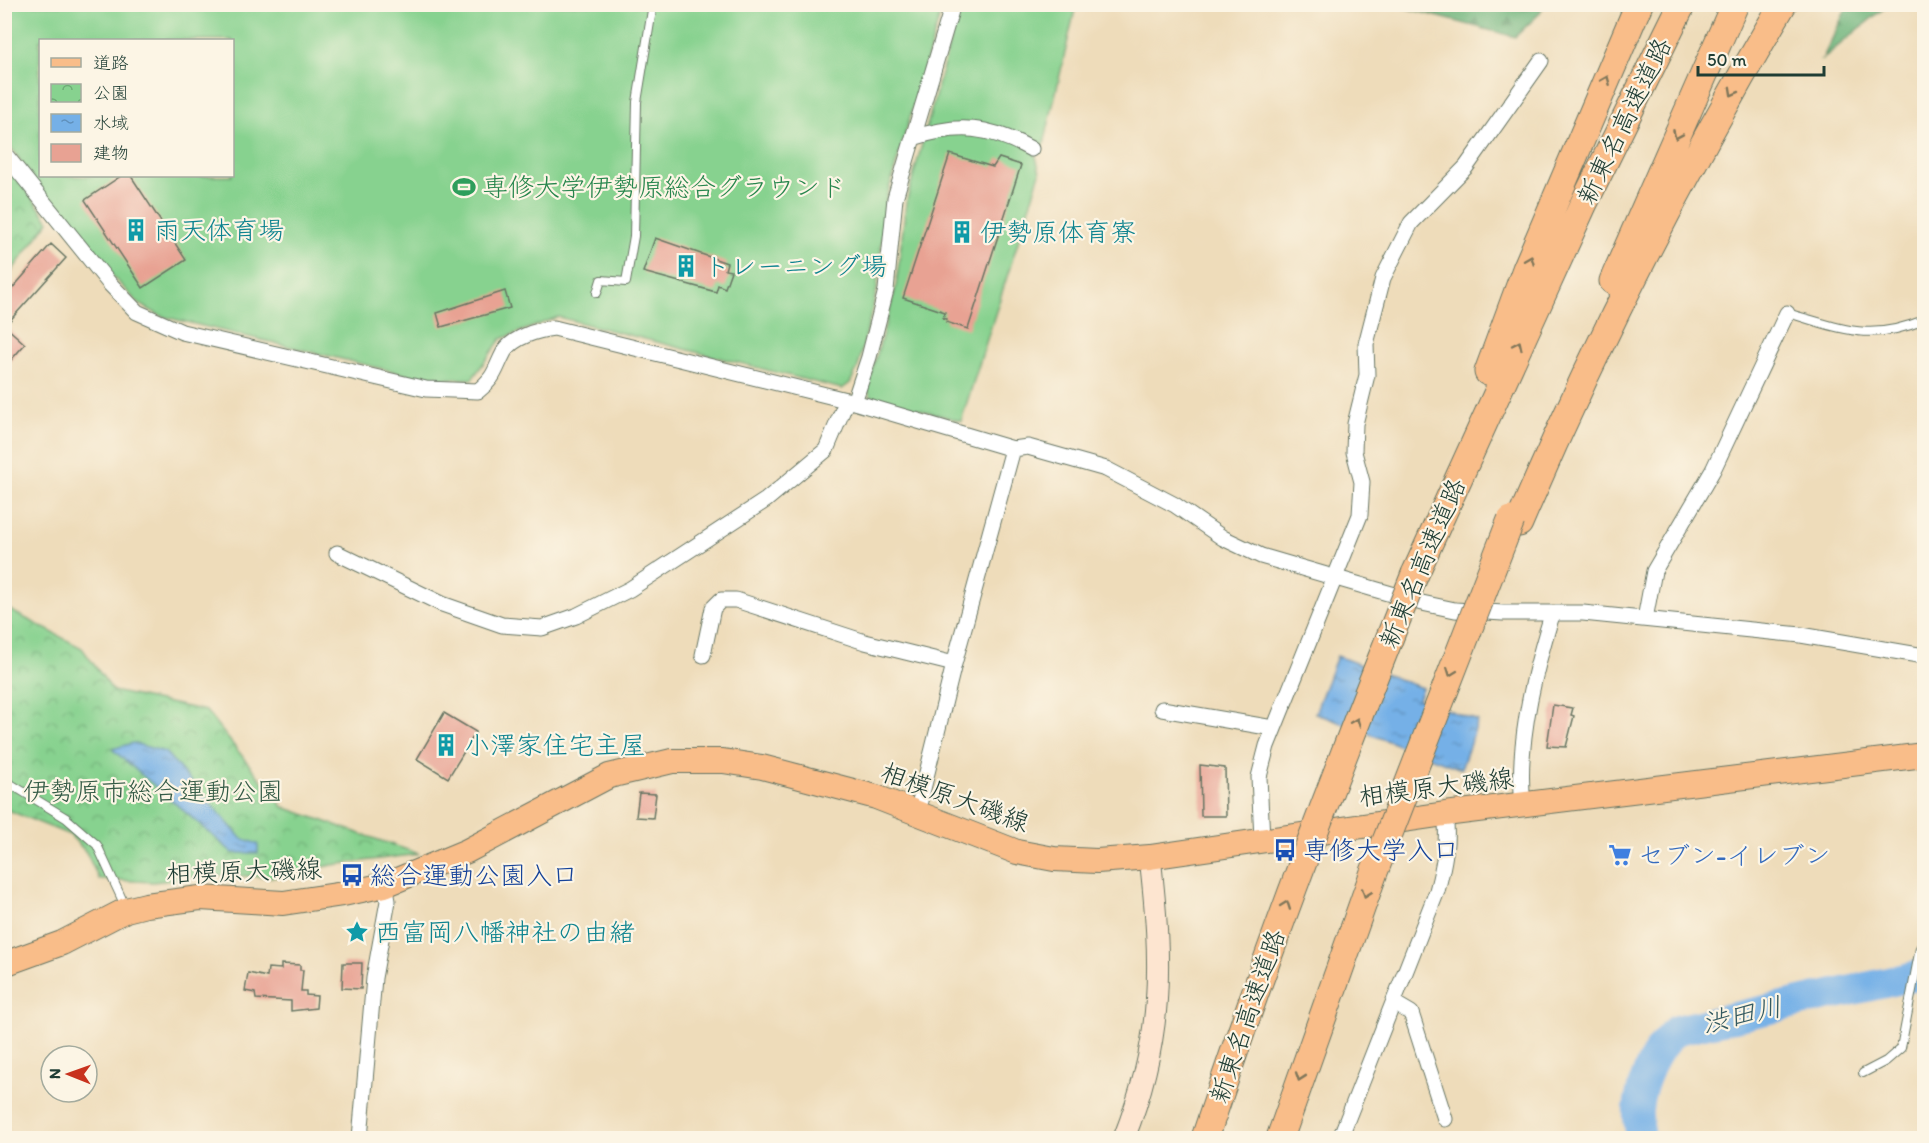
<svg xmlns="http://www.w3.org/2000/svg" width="1929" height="1143" font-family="Itim,'Klee One',sans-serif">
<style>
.forest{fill:url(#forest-firs);stroke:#467857;stroke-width:1.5}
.park{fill:url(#park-crowns);stroke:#538862;stroke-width:1.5}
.pitch{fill:#87d28f;stroke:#538862;stroke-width:1.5;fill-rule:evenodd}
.water{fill:url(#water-ripples);stroke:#4a768e;stroke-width:1.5}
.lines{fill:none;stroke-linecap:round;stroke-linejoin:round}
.river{stroke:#75b0e7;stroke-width:30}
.building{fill:#e8a293}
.lane-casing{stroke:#677563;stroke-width:10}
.street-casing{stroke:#677563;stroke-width:17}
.secondary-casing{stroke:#677563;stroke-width:23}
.primary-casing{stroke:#677563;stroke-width:26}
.highway-casing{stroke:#677563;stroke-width:29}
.lane{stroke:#fff;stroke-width:8}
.street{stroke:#fff;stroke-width:15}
.secondary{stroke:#fde5d0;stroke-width:21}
.primary{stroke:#f9bd89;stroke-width:24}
.highway{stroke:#f9bd89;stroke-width:27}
.highway-bridge-casing{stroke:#677563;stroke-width:29;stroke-linecap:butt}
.highway-bridge{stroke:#f9bd89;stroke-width:27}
.oneway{stroke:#81775a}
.labels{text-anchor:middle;stroke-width:4.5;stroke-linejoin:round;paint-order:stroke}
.street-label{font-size:26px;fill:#1f3d34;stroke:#fcf5e5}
.leisure-label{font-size:26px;fill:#27864d;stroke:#fcf5e5;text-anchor:start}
.culture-label{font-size:26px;fill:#0d838f;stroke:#fcf5e5;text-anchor:start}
.park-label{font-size:26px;fill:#345b46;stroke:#fcf5e5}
.transit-label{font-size:26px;fill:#164399;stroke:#fcf5e5;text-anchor:start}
.shop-label{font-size:26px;fill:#366cbe;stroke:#fcf5e5;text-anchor:start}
.water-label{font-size:27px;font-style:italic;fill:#345a61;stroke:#fcf5e5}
</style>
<defs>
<pattern id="forest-firs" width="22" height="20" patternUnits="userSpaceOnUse" patternTransform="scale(1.5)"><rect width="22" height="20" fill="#6db47a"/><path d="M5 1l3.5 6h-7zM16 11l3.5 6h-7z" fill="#599465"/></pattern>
<pattern id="park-crowns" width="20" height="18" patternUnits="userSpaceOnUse" patternTransform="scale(1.5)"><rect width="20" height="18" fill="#87d28f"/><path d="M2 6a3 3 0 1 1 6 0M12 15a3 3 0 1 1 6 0" fill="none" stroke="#6eac76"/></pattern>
<pattern id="water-ripples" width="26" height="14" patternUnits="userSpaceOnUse" patternTransform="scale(1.5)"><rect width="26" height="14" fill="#75b0e7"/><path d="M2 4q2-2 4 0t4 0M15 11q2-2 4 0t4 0" fill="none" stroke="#5f90bc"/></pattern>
</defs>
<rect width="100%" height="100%" fill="#fcf5e5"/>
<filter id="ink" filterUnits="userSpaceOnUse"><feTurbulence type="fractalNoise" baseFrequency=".0167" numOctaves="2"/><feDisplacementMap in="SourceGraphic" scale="12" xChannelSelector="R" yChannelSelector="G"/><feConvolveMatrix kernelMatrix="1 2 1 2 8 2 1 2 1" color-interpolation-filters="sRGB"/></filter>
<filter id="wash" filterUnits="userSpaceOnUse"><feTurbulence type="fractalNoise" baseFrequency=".008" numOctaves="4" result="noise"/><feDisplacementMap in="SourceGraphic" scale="24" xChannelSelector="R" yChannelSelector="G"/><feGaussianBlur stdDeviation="1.35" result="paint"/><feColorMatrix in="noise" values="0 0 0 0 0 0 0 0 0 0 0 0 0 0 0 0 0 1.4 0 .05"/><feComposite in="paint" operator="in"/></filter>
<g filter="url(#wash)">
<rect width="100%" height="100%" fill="#eedcba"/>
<!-- forest -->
<path class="forest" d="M1394,5H1544L1539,14L1515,37Z
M1848,5H1888L1821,60H1822Z"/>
<!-- park -->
<path class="park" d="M5,161L49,221L5,280Z
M4,607L82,648L113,691L206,711L283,807L419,854L332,865L279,877L215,875L153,882L99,879L86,852L70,835L5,809Z"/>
<!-- pitch -->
<path class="pitch" d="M4,5H943L886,199L877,289L858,367L850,383L842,389L558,317L501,339L472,379L421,378L161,316L139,304L103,266L54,208L5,139ZM40,40H232V176H40Z
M960,5H1076L1044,144L1034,149L1040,173L961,421L871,396L867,389L896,287L906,203Z"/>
<!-- water -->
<path class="water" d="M1337,656L1422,688L1418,699L1478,721L1461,769L1315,713Z
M133,743L165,752L241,838L258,844V853H233L112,749Z"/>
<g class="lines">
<!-- river -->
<path class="river" d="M1641,1138C1640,1129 1637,1119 1638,1110C1640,1084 1656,1046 1677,1030L1924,974"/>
</g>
<g id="blocks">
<!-- building -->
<path class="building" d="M950,154L993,167L999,158L1021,165L968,329L946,322L947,319L943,318L945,312L903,298Z
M121,176H131L186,260L143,288L85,200Z
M655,238L727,263L725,270L731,271L725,288L718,285L716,292L643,272Z
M51,244L66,258L5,326L25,344L4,368V298Z
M505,291L510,308L441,327L437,313Z
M1553,705L1573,708L1571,715L1574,716L1566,747L1547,746Z
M444,713L476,732L448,778L417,759Z
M1200,765L1225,768L1226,816H1201Z
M639,793L656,794L653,818L636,817Z
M343,963H362L361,989L342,988Z
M281,964L300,965V970H303L301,991H306V995L317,996L316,1008L291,1011V1001L256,999L255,993L245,991L248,973L267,977L268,968L281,969Z"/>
</g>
</g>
<g filter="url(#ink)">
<use href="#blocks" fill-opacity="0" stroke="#677563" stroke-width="1.5"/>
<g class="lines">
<!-- lane casing -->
<g class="lane-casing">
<path id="lane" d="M597,293L601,280L626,282L634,236L637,102L653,4
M1787,313C1842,328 1868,343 1924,320
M4,780L66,818L97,845L126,908
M1863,1073L1886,1061L1901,1048L1920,948L1924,943"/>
</g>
<!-- street casing -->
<g class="street-casing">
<path id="street" d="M913,138C958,123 989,126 1031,149
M4,153L109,283L137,312L182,332L426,389L478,391C496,376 494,371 504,352C513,337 538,330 554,328L854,402
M1013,449L1028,447L1106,469L1175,505L1223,538L1261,556L1422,603L1455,610L1503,613H1583L1801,635L1924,656
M337,553L442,604L502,625L542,628L576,616L630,589L766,500L826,450L847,400
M1645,619L1654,571L1713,470L1787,313
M703,655L713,608L721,600H736L865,642L954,664
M1162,709L1273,728
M1523,804C1516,744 1534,672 1552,615
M917,813L954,664L1013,449L854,402L869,357L886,290L895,198L953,4
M1262,839L1259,777L1267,746L1360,515L1362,482L1354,452L1355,424L1367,375L1366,344L1383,278L1411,223L1466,167L1541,61
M1394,1003L1411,1013L1445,1119
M360,1138L374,978L388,901L385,885
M1340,1138L1437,891C1444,864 1449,841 1445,814"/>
</g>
<!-- secondary casing -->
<g class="secondary-casing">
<path id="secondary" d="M1124,1138C1164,1037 1162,963 1150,857"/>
</g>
<!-- primary casing -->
<g class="primary-casing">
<path id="primary" d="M4,964L62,943L126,910L146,905L200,898L283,903L343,894L385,885L467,851L609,776L672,761H723L762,767L876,797L1017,852L1054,859L1097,861L1150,857L1445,814L1924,755"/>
</g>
<!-- highway casing -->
<g class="highway-casing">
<path id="highway" d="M1613,281L1735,4
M1488,372L1526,269L1639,4
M1519,523C1595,345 1684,172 1783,4
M1415,574L1584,203L1682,4"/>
</g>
<!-- lane -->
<use href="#lane" class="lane"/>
<!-- street -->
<use href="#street" class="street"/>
<!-- secondary -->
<use href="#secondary" class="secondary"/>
<!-- primary -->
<use href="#primary" class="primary"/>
<!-- highway -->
<use href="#highway" class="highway"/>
<!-- highway-bridge casing -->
<g class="highway-bridge-casing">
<path id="highway-bridge" d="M1205,1138C1268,948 1340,761 1415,574
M1280,1138L1374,872L1511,520"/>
</g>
<!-- highway-bridge -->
<use href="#highway-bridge" class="highway-bridge"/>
</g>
<!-- one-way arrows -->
<defs><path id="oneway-chevron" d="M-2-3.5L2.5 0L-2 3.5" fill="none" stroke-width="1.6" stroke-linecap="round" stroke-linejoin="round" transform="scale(1.5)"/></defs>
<g class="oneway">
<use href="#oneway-chevron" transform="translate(1606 80) rotate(-67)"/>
<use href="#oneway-chevron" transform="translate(1733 92) rotate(119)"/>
<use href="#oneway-chevron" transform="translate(1677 135) rotate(114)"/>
<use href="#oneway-chevron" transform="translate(1530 260) rotate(-68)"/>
<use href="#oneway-chevron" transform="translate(1518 345) rotate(-65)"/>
<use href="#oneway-chevron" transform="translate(1451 672) rotate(111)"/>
<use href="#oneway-chevron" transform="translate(1356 722) rotate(-68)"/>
<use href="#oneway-chevron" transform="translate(1366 893) rotate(110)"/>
<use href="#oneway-chevron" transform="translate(1286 905) rotate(-70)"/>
<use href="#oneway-chevron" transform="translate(1300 1077) rotate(109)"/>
</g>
</g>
<!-- icons -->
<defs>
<g id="stadium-bare" transform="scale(1.8)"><path d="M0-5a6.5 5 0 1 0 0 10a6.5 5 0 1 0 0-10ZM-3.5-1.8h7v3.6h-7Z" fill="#2e9e5b" stroke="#fcf5e5" stroke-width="2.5" paint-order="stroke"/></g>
<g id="building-bare" transform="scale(1.8)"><path d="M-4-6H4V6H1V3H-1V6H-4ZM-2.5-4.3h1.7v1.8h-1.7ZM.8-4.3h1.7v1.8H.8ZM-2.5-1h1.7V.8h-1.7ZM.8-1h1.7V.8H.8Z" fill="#0f9aa8" stroke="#fcf5e5" stroke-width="2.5" paint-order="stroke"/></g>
<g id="bus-bare" transform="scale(1.8)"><path d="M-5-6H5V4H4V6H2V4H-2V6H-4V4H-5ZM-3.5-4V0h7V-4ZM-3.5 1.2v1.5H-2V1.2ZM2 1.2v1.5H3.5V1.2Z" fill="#1a4fb4" stroke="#fcf5e5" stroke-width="2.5" paint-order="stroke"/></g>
<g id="supermarket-bare" transform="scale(1.8)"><path d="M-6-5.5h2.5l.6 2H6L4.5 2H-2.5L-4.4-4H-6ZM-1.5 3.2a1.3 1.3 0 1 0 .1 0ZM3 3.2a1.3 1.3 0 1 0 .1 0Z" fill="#3f7fe0" stroke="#fcf5e5" stroke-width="2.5" paint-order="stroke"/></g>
<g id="sight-bare" transform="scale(1.8)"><path d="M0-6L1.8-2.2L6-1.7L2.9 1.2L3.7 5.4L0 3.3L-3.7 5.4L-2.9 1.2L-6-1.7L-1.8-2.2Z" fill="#0f9aa8" stroke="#fcf5e5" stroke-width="2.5" paint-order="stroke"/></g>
</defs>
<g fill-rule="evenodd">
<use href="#stadium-bare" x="464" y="187"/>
<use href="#building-bare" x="136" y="230"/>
<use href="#building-bare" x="962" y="232"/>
<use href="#building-bare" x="686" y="266"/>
<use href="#building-bare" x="446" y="745"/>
<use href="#bus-bare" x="1285" y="850"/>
<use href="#supermarket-bare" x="1620" y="855"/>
<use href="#bus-bare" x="352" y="875"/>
<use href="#sight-bare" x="357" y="932"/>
</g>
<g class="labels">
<!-- street labels -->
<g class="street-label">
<text transform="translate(1624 121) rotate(-64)" y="9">新東名高速道路</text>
<text transform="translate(1422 563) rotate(-67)" y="9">新東名高速道路</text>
<text transform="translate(1436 787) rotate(-7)" y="9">相模原大磯線</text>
<text transform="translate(955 797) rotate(20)" y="9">相模原大磯線</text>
<text transform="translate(244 871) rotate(-2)" y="9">相模原大磯線</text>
<text transform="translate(1247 1016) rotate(-71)" y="9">新東名高速道路</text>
</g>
<!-- leisure labels -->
<g class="leisure-label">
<text x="482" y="196">専修大学伊勢原総合グラウンド</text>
</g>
<!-- culture labels -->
<g class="culture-label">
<text x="154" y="239">雨天体育場</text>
<text x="980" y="241">伊勢原体育寮</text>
<text x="704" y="275">トレーニング場</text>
<text x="464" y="754">小澤家住宅主屋</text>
<text x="375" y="941">西富岡八幡神社の由緒</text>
</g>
<!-- park labels -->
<g class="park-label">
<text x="153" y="800">伊勢原市総合運動公園</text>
</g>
<!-- transit labels -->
<g class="transit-label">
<text x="1303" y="859">専修大学入口</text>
<text x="370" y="884">総合運動公園入口</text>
</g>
<!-- shop labels -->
<g class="shop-label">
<text x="1638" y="864">セブン-イレブン</text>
</g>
<!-- water labels -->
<g class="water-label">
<text transform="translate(1742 1015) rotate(-13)" y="9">渋田川</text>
</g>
</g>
<!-- margin -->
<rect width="1929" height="1143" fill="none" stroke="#fcf5e5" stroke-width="24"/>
<!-- legend -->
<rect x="39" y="39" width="195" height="138" fill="#fcf5e5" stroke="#a4ab9e" stroke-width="1.5"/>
<rect x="51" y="58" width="30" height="9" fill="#f9bd89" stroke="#a4ab9e" stroke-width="1.5"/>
<text x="93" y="69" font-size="18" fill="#1f3d34">道路</text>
<rect x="51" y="84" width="30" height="18" fill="url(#park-crowns)" stroke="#a4ab9e" stroke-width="1.5"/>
<text x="93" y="99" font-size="18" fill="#1f3d34">公園</text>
<rect x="51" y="114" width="30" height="18" fill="url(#water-ripples)" stroke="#a4ab9e" stroke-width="1.5"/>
<text x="93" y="129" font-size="18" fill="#1f3d34">水域</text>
<rect x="51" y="144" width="30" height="18" fill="#e8a293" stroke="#a4ab9e" stroke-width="1.5"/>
<text x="93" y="159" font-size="18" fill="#1f3d34">建物</text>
<!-- north arrow -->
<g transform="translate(69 1074) rotate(271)"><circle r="28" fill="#fcf5e5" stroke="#a4ab9e" stroke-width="1.5"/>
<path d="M0-4.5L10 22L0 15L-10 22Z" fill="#c8321e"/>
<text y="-9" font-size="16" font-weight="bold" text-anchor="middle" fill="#1f3d34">N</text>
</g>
<!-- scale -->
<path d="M1698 66v9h126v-9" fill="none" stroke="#1f3d34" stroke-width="3"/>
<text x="1707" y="66" font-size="18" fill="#1f3d34" stroke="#fcf5e5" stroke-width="4.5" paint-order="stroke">50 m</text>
</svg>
